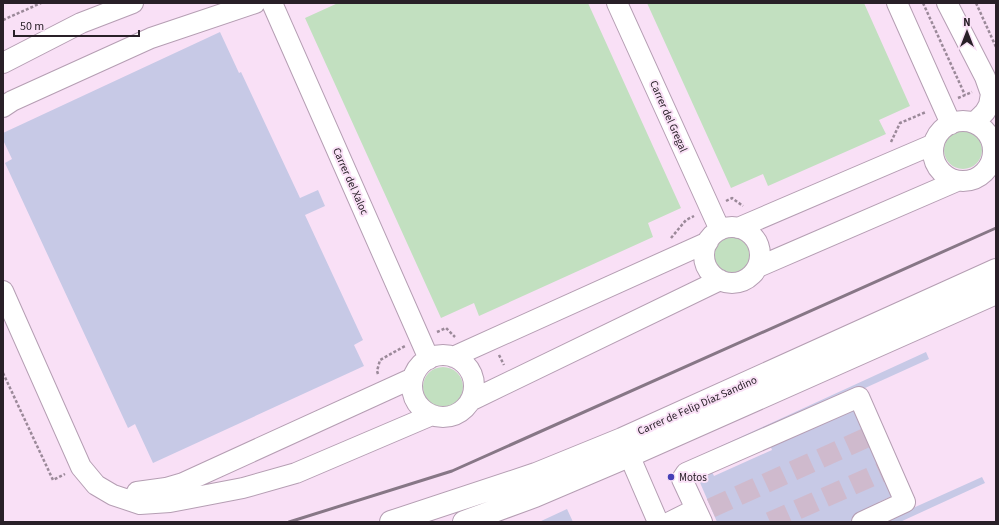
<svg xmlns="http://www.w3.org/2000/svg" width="999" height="525" font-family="'Source Sans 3',sans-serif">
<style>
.green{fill:#c2e0c0}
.building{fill:#c7c9e6}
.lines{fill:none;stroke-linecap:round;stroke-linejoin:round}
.minor-tunnel{stroke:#cfbacd;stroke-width:20;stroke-dasharray:20 10;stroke-linecap:butt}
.minor-casing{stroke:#b59eb3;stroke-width:22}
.major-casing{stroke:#b59eb3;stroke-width:24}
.path{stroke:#9b8999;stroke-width:2.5;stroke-dasharray:3 2;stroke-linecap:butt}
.minor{stroke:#fff;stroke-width:20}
.major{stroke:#fff;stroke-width:22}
.rail{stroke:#877786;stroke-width:3}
.poi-dot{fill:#4640b6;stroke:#f9e0f6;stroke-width:1.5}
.labels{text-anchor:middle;stroke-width:4;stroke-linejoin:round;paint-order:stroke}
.street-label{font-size:11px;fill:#292028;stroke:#f9e0f6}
.poi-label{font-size:11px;fill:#292028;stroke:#f9e0f6;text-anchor:start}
</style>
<rect width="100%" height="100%" fill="#f9e0f6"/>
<!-- green -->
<path class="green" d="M338,3H588L681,208L648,223L653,237L479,316L474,303L441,318L305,18Z
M647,3H864L910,106L879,120L886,134L768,186L763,174L731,188Z
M944 150a19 19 0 1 1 38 0a19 19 0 1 1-38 0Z
M712 256a20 20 0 1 1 40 0a20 20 0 1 1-40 0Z
M423 387a20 20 0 1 1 40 0a20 20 0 1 1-40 0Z"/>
<!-- building -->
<path class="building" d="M220,32L239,73L241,72L300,198L318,190L325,206L305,215L363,340L354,345L364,366L153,463L135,424L128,428L5,163L12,159L3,140V133Z
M926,352L929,359L702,462L699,456Z
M857,406L897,494L879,502L882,507L848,522H717L698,478L712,472L714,476L772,450L769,442Z
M982,477L985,483L900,522H882Z
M567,509L573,522H539Z"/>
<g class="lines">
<!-- minor-tunnel -->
<path class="minor-tunnel" d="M711,508L870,436
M770,522L886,470"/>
<!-- minor casing -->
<g class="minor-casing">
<path id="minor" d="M272,3L429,359
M617,3L720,230
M897,3L951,124
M947,3L985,77L991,94L989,105L985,112L974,123
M3,63L81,23L133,3
M3,107L12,101L151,38L255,3
M933 151a30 30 0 1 1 60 0a30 30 0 1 1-60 0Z
M704 255a28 28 0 1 1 56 0a28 28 0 1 1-56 0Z
M738,228L934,144
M758,267L957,181
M3,291L81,467L96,485L113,495L140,504L170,502L243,488L296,473L432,415
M412 386a31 31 0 1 1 62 0a31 31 0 1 1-62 0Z
M453,357L708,242
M470,401L720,280
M623,441L658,522
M137,492L166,488L183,483L413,378
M670,522L696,509
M702,522L682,479L686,473L859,397L905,502L862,522"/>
</g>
<!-- major casing -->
<g class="major-casing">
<path id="major" d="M391,522L536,474L622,439L996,270
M464,522L535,496L629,456L996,293"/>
</g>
<!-- path -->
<path class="path" d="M923,3L965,95
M976,3L996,47
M3,20L41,3
M958,98L972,92
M891,142L900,123L926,112
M726,201L732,198L743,206
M671,238L686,220L694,216
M437,332L446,328L455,337
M499,355L504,365
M3,373L53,480L65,474
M378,374L377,371L380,360L405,346"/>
<!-- minor -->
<use href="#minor" class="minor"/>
<!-- major -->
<use href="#major" class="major"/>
<!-- rail -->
<path class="rail" d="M289,522L452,471L996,228"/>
</g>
<!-- markers -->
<circle class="poi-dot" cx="671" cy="477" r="4"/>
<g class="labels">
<!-- street labels -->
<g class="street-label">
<text transform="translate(669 116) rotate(66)" y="4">Carrer del Gregal</text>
<text transform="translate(351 181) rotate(66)" y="4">Carrer del Xaloc</text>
<text transform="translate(697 405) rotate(-24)" y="4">Carrer de Felip Díaz Sandino</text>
</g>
<!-- poi labels -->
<g class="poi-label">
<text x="679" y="481">Motos</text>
</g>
</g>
<!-- border -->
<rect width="999" height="525" fill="none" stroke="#292028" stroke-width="8"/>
<!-- north arrow -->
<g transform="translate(967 32)" stroke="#f9e0f6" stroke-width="3" paint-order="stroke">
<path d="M0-3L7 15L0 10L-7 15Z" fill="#292028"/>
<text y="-6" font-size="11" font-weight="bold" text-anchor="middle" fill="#292028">N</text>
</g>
<!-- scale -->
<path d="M14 30v6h125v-6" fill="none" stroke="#292028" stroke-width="2"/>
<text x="20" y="30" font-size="12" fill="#292028" stroke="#f9e0f6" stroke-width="3" paint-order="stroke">50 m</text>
</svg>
